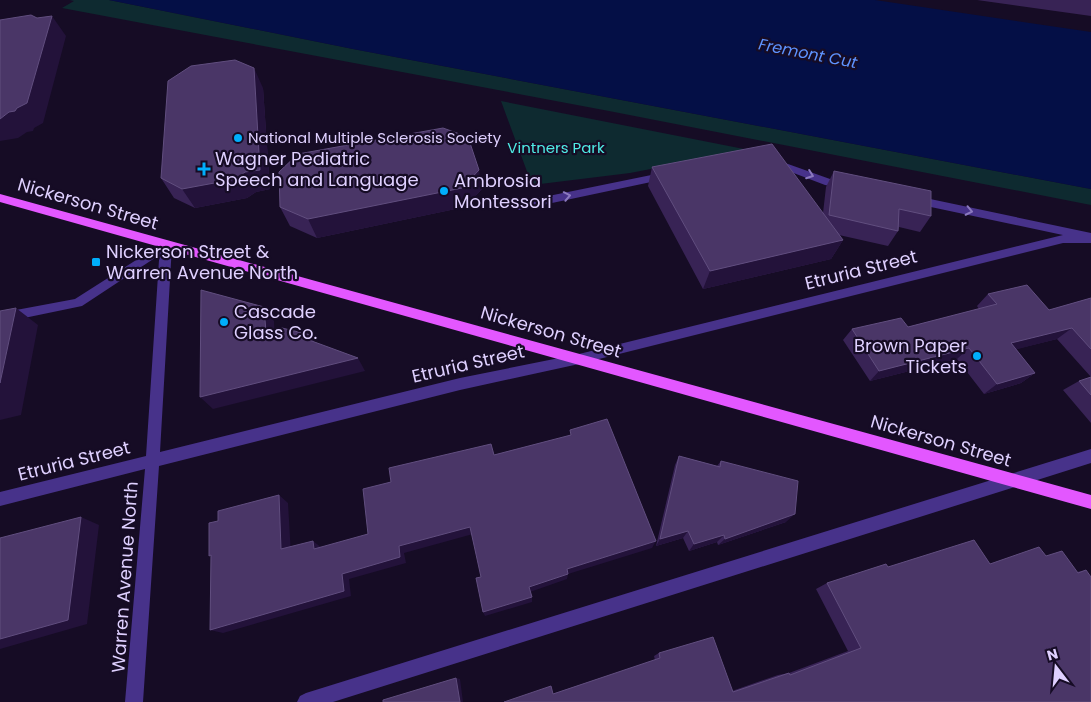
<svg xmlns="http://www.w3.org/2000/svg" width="1091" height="702" font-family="Poppins,sans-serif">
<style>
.green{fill:#0e2a30}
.water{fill:#040f46}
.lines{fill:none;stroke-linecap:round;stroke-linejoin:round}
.service{fill:#47328a;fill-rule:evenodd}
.minor{fill:#47328a;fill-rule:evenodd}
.primary{fill:#e357ff;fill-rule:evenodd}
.wall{fill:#382355}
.shaded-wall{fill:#23123a}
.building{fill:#4a3667;stroke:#614e7f}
.oneway{stroke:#8b79bf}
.poi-dot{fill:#00aefb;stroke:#160c25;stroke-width:2}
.labels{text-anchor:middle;stroke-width:4.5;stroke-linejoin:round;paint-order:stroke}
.far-poi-label{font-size:15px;fill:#dfd0ff;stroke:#160c25;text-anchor:start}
.far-park-label{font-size:15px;fill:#4fece5;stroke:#160c25}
.far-water-label{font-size:16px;font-style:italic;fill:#5e93ff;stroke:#160c25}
.poi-label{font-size:18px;fill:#dfd0ff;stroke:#160c25;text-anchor:start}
.street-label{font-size:18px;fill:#dfd0ff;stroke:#160c25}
</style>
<rect width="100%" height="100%" fill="#160c25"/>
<!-- green -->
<path class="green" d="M70,0H109L353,49L1091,189V205L609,111L62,8L74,1Z
M501,101L749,150L630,173L532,185Z"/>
<!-- water -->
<path class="water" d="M109,0H875L1091,32V189L353,49Z"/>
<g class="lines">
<!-- service -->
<path class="service" d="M774,159L830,179L849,182L850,185L845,189L825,185L770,164V160Z
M666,172L671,176L670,178L519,210L514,206L519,202Z
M916,196L1091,233V241L912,203L911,200Z
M166,241L170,242L172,245L170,248L82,306L0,323V313L75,299Z
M1091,449V463L333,702H297L300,696L306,693Z"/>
<!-- minor -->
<path class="minor" d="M1063,235H1091V243H1063L579,364L460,390L159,466L143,702H125L145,469L0,506V492L146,456L160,245L166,241L172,245L160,452L460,378L579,354Z"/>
<!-- primary -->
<path class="primary" d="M0,194L1091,495V509L0,202Z"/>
</g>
<!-- wall -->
<path class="wall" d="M977,0H1091V16Z
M263,88L270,189L256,192L247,198L195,208L174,198L161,178Z
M652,167L823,213L826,187L834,171L931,216L920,232L899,227L898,231L888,246L839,235L843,240L831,259L703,289L648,186Z
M482,189L465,207L317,238L290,226L280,207Z
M988,294L1049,310L1091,298V423L1063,390L1079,381L1091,377L1057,339L1016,349L1035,373L1021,383L984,394L957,359L870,381L843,340L852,329L908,327L979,309L977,306Z
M679,456L717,466L721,461L786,522L718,545L717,542L689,551L683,538L656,546L675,465Z
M1046,556L1077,572L1086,570L1091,702L553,694L655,660L654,656L659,653L732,691L778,675L789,673L848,651L816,589L827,583L888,567L990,564Z"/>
<!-- shaded-wall -->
<path class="shaded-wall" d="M52,16L66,36L43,123L34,128L33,131L27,132L18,138L0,141V119Z
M254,68L263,88L270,189L256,192L247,198L195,208L182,189Z
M479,170L482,189L465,207L317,238L308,219Z
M843,240L831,259L703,289L710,271Z
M264,307L274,321L275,345L266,332Z
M16,308L38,325L21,415L0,420V383Z
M1072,328L1057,339L998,354L1011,343Z
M311,335L319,349L309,340Z
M969,348L957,359L870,381L879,371Z
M358,358L365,371L213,409L200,397Z
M1035,373L1021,383L984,394L997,384Z
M279,495L288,503L291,555L281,549Z
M795,514L786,522L718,545L725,539Z
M81,517L99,525L87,624L0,649V639Z
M470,527L473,534L404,553L406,563L349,579L351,596L223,633L210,630L342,574L399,546Z
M688,531L683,538L656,546L660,539Z
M724,535L717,542L689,551L694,544Z
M313,541L322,548L314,549Z
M656,541L652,548L568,574L567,579L530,592L529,587L567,569Z
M532,597V602L485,616L483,612Z
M456,678L460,679L463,702H460Z"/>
<!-- building -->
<path class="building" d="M31,15L37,18L52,16L27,103L17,108L15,111L9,112L0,119V20Z
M235,60L254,68L260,170L245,172L236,179L182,189L161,178L168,81L191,66Z
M443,128L468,137L479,170L462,188L308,219L280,207L279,172L298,154Z
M772,144L843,240L710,271L652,167Z
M834,171L931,191V216L899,209L898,231L829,215Z
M1027,285L1049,310L1091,298V349L1072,328L1011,343L1035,373L997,384L969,348L879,371L852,329L901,318L908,327L997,304L988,294Z
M201,290L264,307L266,332L282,328L311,335L309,340L358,358L200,397Z
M16,308L0,383V311Z
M1091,377V395L1079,381Z
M607,419L656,541L567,569L568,574L529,587L532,597L483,612L476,578L481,577L470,527L399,546L400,557L342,574L344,591L210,630L211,555L209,556V523L218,521V511L279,495L281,549L313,541L314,549L368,534L363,489L391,482L389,468L491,444L494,455L571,435L570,430Z
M679,456L720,467L721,461L798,481L795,514L725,539L724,535L694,544L688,531L660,539Z
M81,517L68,620L0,639V538Z
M974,540L990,564L1039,547L1046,556L1062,551L1078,573L1086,570L1091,577V702H504L551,686L553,694L660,658L659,653L713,637L733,692L789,673L790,675L861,648L827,583L886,564L888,567Z
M456,678L460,702H383V700Z"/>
<!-- one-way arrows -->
<defs><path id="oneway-chevron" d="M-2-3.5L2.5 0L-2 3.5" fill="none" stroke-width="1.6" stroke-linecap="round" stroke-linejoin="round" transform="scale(1.25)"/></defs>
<g class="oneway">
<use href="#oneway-chevron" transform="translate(810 175) rotate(20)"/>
<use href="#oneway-chevron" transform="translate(567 196) rotate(-11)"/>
<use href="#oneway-chevron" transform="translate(969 211) rotate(12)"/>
</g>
<!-- markers -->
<g class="poi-dot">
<circle cx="238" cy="138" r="5"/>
<path d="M201.5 161.5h5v5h5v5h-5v5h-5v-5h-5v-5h5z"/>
<circle cx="444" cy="191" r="5"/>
<rect x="91" y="257" width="10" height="10" rx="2.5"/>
<circle cx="224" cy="322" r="5"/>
<circle cx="977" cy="356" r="5"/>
</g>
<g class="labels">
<!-- far-poi labels -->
<g class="far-poi-label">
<text x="248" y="143">National Multiple Sclerosis Society</text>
</g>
<!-- far-park labels -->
<g class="far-park-label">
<text x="556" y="153">Vintners Park</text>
</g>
<!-- far-water labels -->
<g class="far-water-label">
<text transform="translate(808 53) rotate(11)" y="6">Fremont Cut</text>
</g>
<!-- poi labels -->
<g class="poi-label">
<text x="215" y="165">Wagner Pediatric<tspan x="215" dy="21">Speech and Language</tspan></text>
<text x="454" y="187">Ambrosia<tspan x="454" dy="21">Montessori</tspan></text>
<text x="106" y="258">Nickerson Street &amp;<tspan x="106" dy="21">Warren Avenue North</tspan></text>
<text x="234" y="318">Cascade<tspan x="234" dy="21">Glass Co.</tspan></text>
<text x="967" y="352" text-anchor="end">Brown Paper<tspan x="967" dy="21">Tickets</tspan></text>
</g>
<!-- street labels -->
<g class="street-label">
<text transform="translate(88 204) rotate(16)" y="6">Nickerson Street</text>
<text transform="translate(861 270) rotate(-14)" y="6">Etruria Street</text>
<text transform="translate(551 332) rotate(16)" y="6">Nickerson Street</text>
<text transform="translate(468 364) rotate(-13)" y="6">Etruria Street</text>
<text transform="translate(941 441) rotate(16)" y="6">Nickerson Street</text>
<text transform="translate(74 461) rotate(-14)" y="6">Etruria Street</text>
<text transform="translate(125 577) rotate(-86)" y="6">Warren Avenue North</text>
</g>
</g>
<!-- north arrow -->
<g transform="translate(1056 667) rotate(344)" stroke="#160c25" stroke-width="4" paint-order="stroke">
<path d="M0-4L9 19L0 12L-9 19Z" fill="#dfd0ff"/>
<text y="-8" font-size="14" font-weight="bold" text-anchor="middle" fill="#dfd0ff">N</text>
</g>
</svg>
